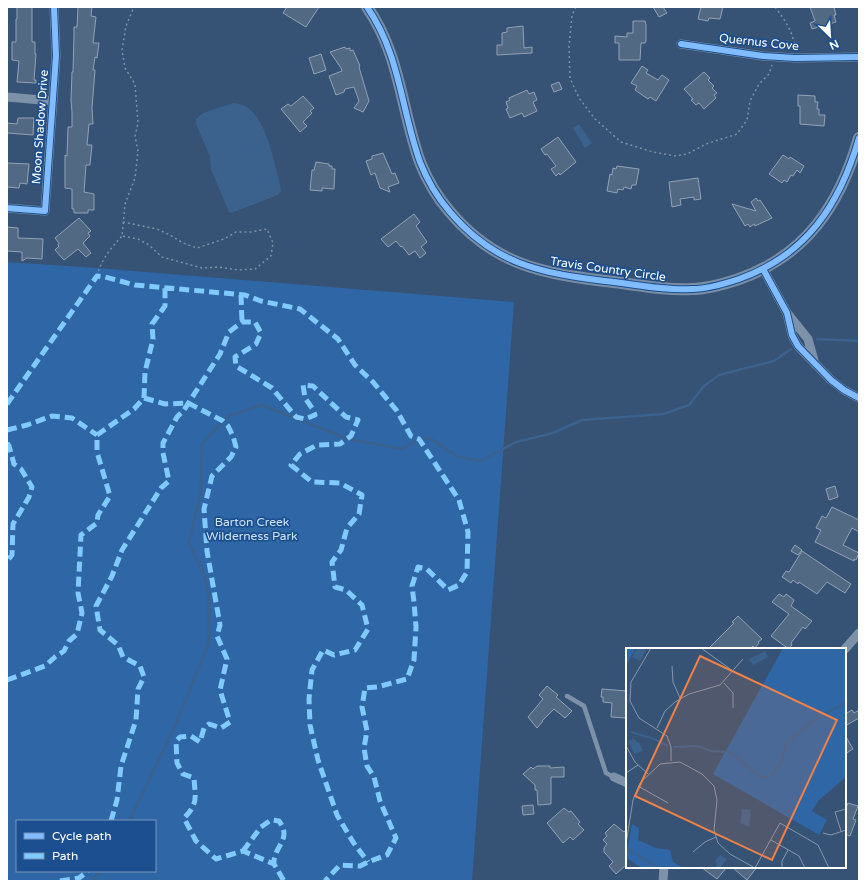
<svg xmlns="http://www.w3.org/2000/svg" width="866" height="888" font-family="'Varela Round',sans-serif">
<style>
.green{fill:#2f66a5;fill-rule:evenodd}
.water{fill:#3b618d}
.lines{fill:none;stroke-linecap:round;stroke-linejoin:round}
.stream{stroke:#3b618d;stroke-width:2.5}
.building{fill:#526984;stroke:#92a2b6}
.path{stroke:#7d92a8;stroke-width:1.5;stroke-dasharray:2 3;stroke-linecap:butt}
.lane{stroke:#7d92a8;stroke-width:4.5}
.street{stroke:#7d92a8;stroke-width:9}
.secondary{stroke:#798da4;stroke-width:12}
.quiet{stroke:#80caff;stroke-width:5;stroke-dasharray:10 5;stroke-linecap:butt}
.cycleway-casing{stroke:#1b4f8f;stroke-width:8}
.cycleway{stroke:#80bcff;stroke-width:6}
.labels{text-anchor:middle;stroke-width:3.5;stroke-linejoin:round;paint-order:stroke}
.street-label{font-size:12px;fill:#fff;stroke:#1b4f8f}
.park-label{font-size:12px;fill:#cfe3fa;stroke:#1b4f8f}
.inset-river{fill:none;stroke:#3b618d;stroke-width:2}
.inset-road{fill:none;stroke:#8697ac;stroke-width:1}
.view{fill:#ee8249;fill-opacity:0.15;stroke:#ee8249;stroke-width:2}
.inset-edge{fill:none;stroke:#fff;stroke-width:2}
</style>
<rect width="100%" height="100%" fill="#365274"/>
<!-- green -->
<path class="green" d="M7,262L97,268L514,302L472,881H7ZM17,821H155V871H17Z"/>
<!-- water -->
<path class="water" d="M233,103C260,104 268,140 274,160C276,170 280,180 281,191L278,195L231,213L229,212L211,170L210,157L196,124V119L203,113Z
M579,124L592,143L585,148L573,128Z"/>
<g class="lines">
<!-- stream -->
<path class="stream" d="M817,339L859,341
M129,821L176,724L209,642V596L204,575L189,543L201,491L202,444L223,421L229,416L262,405L348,439L402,449L419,439L430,438L458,457L481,461L516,442L553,433L582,420L664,414L689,405L704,386L719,375L774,361L791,349
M93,881L100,871"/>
</g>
<!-- building -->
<path class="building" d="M17,7H32V42H35V54H36L34,80H36V83L17,82L19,61L12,60V42H16V19H17Z
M78,7H92L91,16L96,17L93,43H99L97,58L95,57L93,70H95L92,108L93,124H89L87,145H92L90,165H86L84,192L94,194V210H88V213H74V209H72V189L65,188V155L67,156L68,127H72V112L71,100L72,72H73L74,35V27H77Z
M287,7H319L306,27L283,13Z
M653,7H663L667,13L659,17Z
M701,7H723L720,19L709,18L708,21L698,19Z
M810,7H834L836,15H834L836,22L812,29L810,23L815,21Z
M633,21H645L646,25V41L645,43H641L640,60H619V43H615V36L627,37V33H633Z
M523,26L524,48L532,47V53L497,55V45H502V33L507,32V28Z
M345,47L346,49L350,48V51L353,50L360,66L359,67L369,101L363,112L354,108L359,101L354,87L345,89L344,92L336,95L329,76L342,71L341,68L330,52Z
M321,54L326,70L314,74L309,58Z
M642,66L648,70L646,73L658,80L662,75L669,80L656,101L650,97L648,99L635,90L637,86L631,83Z
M704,72L710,78L708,80L714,86L712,88L717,93L714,95L716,98L704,109L699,103L696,105L691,100L693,99L684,89Z
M559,82L562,89L554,92L551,85Z
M527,90L529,94L534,92L537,100L533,102L537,111L524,117L522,113L510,118L506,109L508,108L506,102L510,100L509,98Z
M798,95L815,96V102H818L817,109H819V115H825L824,126L800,124V106H798Z
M303,96L314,108L310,111L312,113L303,122L307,126L300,132L281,109L288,104L291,106Z
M18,118H34L33,135L7,133V123L17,124Z
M558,137L576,162L560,175L559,173L556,176L551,169L556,166L547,154L545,155L541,149Z
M383,153L392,174L395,173L399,183L388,187L390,192L380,188L375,173L371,175L366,161L372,159V156Z
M783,155L789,159L790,157L804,166L800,173L797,170L793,176L791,175L787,182L784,180L782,183L769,174Z
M316,162L329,164V166H332V169H335L334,189L322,188V191L310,190L312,170H314Z
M7,163L29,164L27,184L20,183L19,188L7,187Z
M617,166L639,169L636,185H632L631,189L624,187L623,190L618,189L617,193L607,191L610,174L612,175L613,168L616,169Z
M698,178L701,199L694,200V197L680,199L681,205L672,207L669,182Z
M756,198L758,201L760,200L772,218L755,226L754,224L750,227L748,224L745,226L732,204L756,211L751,202Z
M414,214L420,222L416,226L427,242L421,247L426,253L420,258L415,251L409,255L402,246L401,247L396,241L388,247L381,239Z
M79,218L91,231L88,233L90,236L83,243L91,253L86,257L78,249L64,260L55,250L59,246L58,245L59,243L55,238Z
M7,227L18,228V238L43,239L42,259L27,258L22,261V252L7,251Z
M835,486L838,497L829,500L826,489Z
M832,507L859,520V532L852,528L843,545L859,553L856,560L854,559V561L815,542L821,530L816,528L822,516L826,518Z
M795,545L802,550L798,555L791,551Z
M802,551L851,584L845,593L827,582L817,594L799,582L798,584L793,580L791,583L782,577L786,571L789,572Z
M779,594L784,597L786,594L794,600L791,606L812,621L805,629L803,627L791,643L792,645L789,648L786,647L771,636L789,614L772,602Z
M738,616L762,639L758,642L759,643L755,648L753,646L750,649H708L734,623L732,622Z
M547,686L558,695L556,697L572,711L565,718L554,709L542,721H543L537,728L528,717L543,699L539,695Z
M602,689L627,691L626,718L611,717L612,703L603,702V697H601Z
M852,710L854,713L859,710V718L845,726V714Z
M845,735L853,749L845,754Z
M537,766H550V768L564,767V777H551V804L538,805L537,790H535V785L523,774L531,767L533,769Z
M848,803L858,806L853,819L856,820L850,836L845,834V810Z
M533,805L534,814L523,815L522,806Z
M564,808L569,812L571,811L580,822L578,824L584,830L573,840L570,837L563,843L547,823Z
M614,824L624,832L627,829V864L616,874L609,866L613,862L604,852V848L607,844L603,840L607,836L605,833Z
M701,867H727L717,879Z
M732,867H757L747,880Z"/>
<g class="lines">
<!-- path -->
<path class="path" d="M576,7L572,15L569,47L570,78L579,98L595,119L621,142L653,152L676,156L687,154L706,144L737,134L747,120L750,101L759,84L769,74L772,65
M775,7C785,20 794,33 795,50
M123,222L157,229L170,235L183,243L197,248L224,239L236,232H251L267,229L273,243L271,256L255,269L238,270L219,267L202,268L162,257L149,245L138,239L122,236L125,204L135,178L138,151L135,136L138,123L135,84L125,68L122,50L126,26L134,7
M97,276C101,260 111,248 122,236"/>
<!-- lane -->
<path class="lane" d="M567,696L584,706L606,773L614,777"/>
<!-- street -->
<path class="street" d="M681,44L763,56L795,58L859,57
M7,97L53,101
M7,208L45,211L56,56L54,7
M763,269L787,313L792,335L798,346L831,380L844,390L859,398
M788,314L808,339L815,364
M845,649L859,633
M614,777L627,783
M663,881L664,867"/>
<!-- secondary -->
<path class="secondary" d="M367,7C400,54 401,109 420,162C427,180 437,197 450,212C494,264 540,273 605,281C634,284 664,291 692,289C708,289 724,284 739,279C807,255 840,204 859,138"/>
<!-- quiet -->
<path class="quiet" d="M241,295L242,322
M144,398L165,404L188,403L223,421L228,426L233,436L236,447L231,457L212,476L204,509L207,551L220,625L217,636L227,659L220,690L230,722L221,728L209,724L204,728L200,742L191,736L180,737L176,741L177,763L183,774L194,778C195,797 199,803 184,818L196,841L216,859L243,851L274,864L284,881
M7,404L97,276L105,277L135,285L245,295L261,301L300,309L338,339L355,365L373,382L397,411L411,436L419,439L459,500L468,532L467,572L459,585L448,590L427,569L418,567L412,586L414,602L416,627L414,660L407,679L377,687L365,688L362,707L367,731L364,748L367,766L374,777L380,801L396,838L387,855L368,862L360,866L340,865L325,881
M7,430L27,425L52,416L72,418L97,435
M7,443L9,446L14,464L21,469L32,487L29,497L13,524L12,555L7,561
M7,680L45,666L55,657L64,651L69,641L77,634L82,613L78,593L81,535L97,523L98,515L110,496L97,452V435L134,409L144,398L145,372L153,339L152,324L165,306V288
M111,821L117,800L121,766L136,720L138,689L144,677L140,666L123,657L118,645L100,630L96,606L112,576L122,550L161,488L169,481L163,453V443L177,417L184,410L220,354L229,332L242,322H255L261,333L256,344L235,357L236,366L272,388L296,417L305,419L315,415L312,408L305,398L303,385L313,386L346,417L358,420L351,436L340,444L317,445L300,454L291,465L312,482L340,483L362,495L359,514L347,528L341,550L332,562L335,587L346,590L362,605L368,629L355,650L334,655L323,650L312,670L309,699L310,725L318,760L337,815L353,842L368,862
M243,851L261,827L271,820L279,821C293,840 273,846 274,864
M60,881L79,878L88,871"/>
<!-- cycleway casing -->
<g class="cycleway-casing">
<path id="cycleway" d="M367,7C400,54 401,109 420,162C427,180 437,197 450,212C494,264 540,273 605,281C634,284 664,291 692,289C708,289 724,284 739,279C807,255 840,204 859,138
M681,44L763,56L795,58L859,57
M7,208L45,211L56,56L54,7
M763,269L787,313L792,335L798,346L831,380L844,390L859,398"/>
</g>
<!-- cycleway -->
<use href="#cycleway" class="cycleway"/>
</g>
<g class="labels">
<!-- street labels -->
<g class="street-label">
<text transform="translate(759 42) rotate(6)" y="4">Quernus Cove</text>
<text transform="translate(40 127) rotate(-86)" y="4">Moon Shadow Drive</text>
<text transform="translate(608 269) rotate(8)" y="4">Travis Country Circle</text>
</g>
<!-- park labels -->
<g class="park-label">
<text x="252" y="526">Barton Creek<tspan x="252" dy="14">Wilderness Park</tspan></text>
</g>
</g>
<!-- overview -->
<g transform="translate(626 648)">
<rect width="220" height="220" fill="#365274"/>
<path d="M0,0H10L0,18ZM157,0H220V129L193,152L186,163L201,172L193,187L87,126ZM6,176L13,180L12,192L30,200L44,202L47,214L58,220H15L0,209Z" fill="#2f66a5"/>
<path d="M11,0H21L14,13L6,9ZM139,3L142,9L127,17L123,11ZM7,90L14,96L17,103L8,106L3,94ZM116,161L125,162L123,179L114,175ZM94,207L101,211L94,220H88L91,217L89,213Z" fill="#3b618d"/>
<path class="inset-river" d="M5,84L28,91L42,98M47,99L71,98L85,103L104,104L134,129H141L146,127L156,112L160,95L189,71L220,54M0,200L33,220"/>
<path class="inset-road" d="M25,0L5,34L4,53L13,70L41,88L45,99V113M75,0L107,23M46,18L47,34L54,50M98,35L107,45V60M31,80L39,63L49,54L63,46L94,37L117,11M0,98L9,114L22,126M0,125L12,117M12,138L42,155M215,183L209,164L220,161M197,185L205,187L220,182M145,192L173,208L179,220M0,196L7,152L14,135L34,116L54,114L76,126L88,138L91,152L88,182L92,195L104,206L129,220M67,204L79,194L90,189M129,220L154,175L192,197L203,220M156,220V213L162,202"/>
<path class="view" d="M74,8L211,72L146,212L9,148Z"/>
<rect width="220" height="220" class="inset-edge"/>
</g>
<!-- border -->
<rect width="866" height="888" fill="none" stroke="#ffffff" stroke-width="16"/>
<!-- legend -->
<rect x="16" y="820" width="140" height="52" fill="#1b4f8f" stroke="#7695bc"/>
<rect x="24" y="833" width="20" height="6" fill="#80bcff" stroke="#7695bc"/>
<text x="52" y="840" font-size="12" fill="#ffffff">Cycle path</text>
<rect x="24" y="853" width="20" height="6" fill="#80caff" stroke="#7695bc"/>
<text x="52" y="860" font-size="12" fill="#ffffff">Path</text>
<!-- north arrow -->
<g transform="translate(830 36) rotate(155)" stroke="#1b4f8f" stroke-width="3" paint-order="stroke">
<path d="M0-3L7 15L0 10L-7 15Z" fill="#ffffff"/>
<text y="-6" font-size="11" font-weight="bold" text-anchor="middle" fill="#ffffff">N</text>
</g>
</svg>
